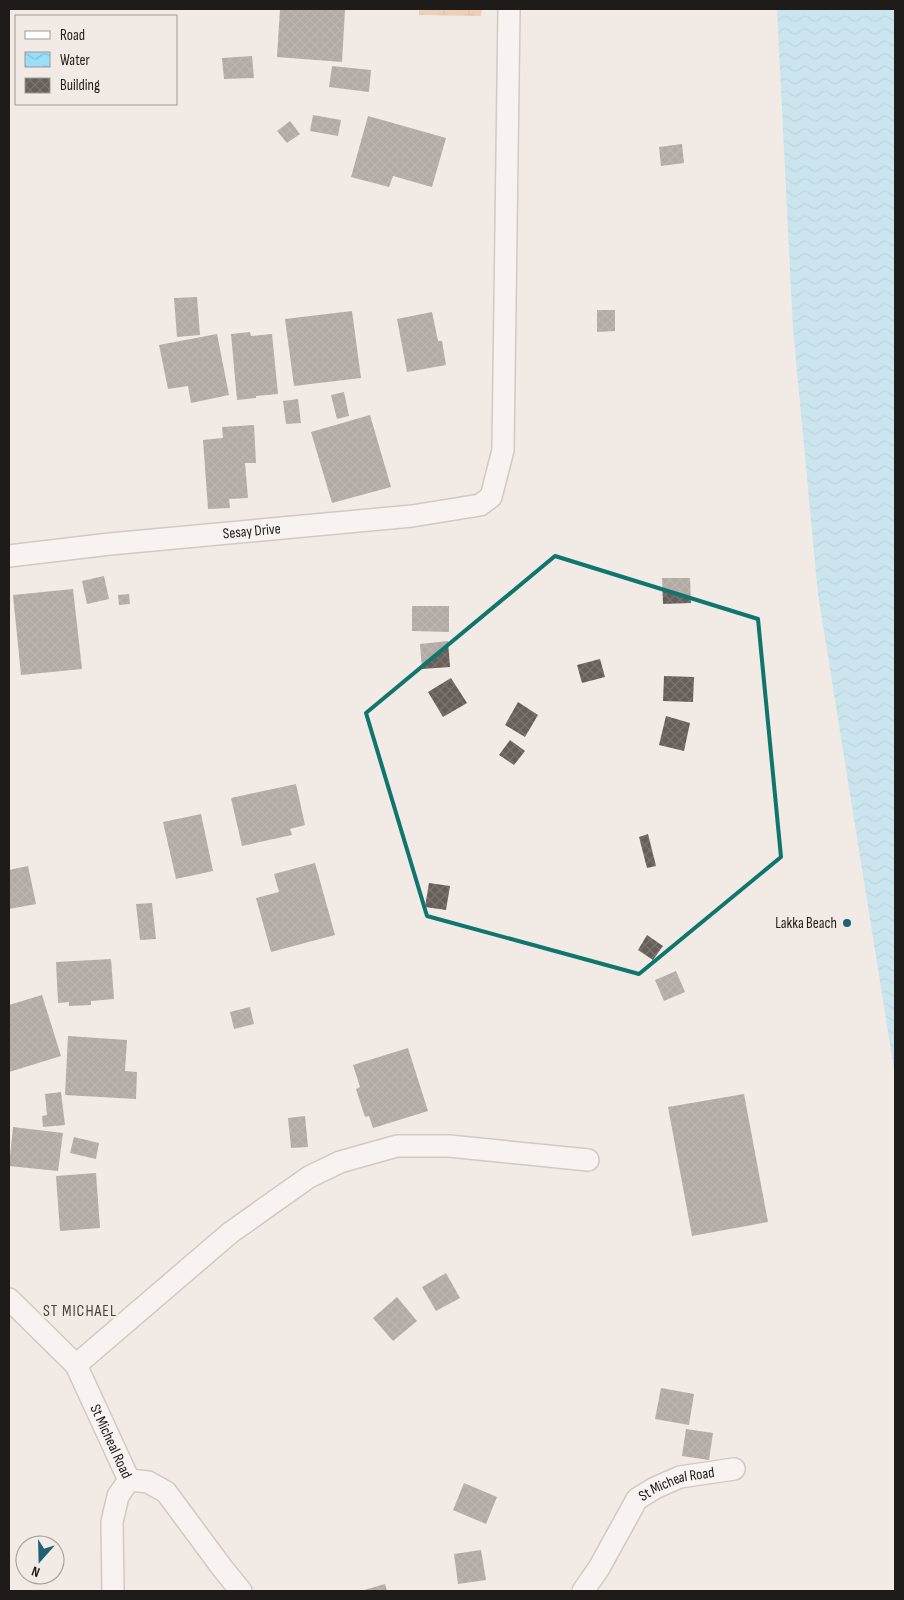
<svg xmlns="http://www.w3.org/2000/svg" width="904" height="1600" font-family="'Sofia Sans Condensed',sans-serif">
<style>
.wetland{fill:url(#wetland-marsh)}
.water{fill:url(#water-waves)}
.building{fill:url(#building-cross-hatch)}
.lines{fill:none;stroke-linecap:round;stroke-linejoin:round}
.minor-casing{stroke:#a9a29c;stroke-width:24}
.minor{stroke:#fff;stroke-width:21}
.marked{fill:none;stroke:#0f766e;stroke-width:4;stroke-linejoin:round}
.poi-dot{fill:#206176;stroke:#f2eae4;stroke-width:2}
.labels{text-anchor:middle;stroke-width:5;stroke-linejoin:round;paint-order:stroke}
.street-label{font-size:15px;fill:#1e1b19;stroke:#f2eae4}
.poi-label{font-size:15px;fill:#1e1b19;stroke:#f2eae4;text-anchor:end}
.neighbourhood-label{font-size:16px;letter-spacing:1px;fill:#48423e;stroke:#f2eae4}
</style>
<defs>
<pattern id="wetland-marsh" width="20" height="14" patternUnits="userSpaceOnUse" patternTransform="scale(1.25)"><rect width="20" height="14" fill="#e8af80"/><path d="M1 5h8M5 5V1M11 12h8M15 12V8" fill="none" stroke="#c7966e"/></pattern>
<pattern id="water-waves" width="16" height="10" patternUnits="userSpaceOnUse" patternTransform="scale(1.25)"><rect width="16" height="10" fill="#99dff9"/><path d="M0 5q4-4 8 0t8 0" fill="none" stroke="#83bfd5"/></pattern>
<pattern id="building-cross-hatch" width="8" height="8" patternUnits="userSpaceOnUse" patternTransform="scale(1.25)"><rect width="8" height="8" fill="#655e59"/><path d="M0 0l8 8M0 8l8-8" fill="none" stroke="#7b7571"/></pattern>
</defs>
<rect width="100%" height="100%" fill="#f2eae4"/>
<!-- wetland -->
<path class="wetland" d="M419,9H482L481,16L419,15Z"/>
<!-- water -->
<path class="water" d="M777,9H895V1075L818,594L793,329Z"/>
<!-- building -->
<path class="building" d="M280,9L345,10L342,62L277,57Z
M252,56L254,78L224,79L222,58Z
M332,66L371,70L369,92L329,87Z
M313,115L341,120L338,136L310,131Z
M368,116L446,138L432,187L393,176L389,187L351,177Z
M290,121L300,134L287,143L277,131Z
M682,144L684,163L661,166L659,147Z
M197,297L200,335L177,337L174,298Z
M597,310H615V331L597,332Z
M352,311L361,378L294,386L285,319Z
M432,312L438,341H442L446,365L407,372L397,319Z
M250,332L251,336L272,334L278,394L256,396V398L237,400L231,334Z
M217,334L229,395L191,403L188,386L168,389L159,345Z
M344,392L349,416L337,419L331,395Z
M298,399L301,423L286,424L283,401Z
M370,415L391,487L332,503L311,432Z
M254,425L256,463H245L248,498L229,499L230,508L208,509L203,440L223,438L222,427Z
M104,576L109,599L87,604L82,581Z
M662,578H690L691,603L663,604Z
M73,589L82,669L21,675L13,595Z
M129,594L130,604L119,605L118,595Z
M412,606H449V632L412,631Z
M448,641L450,667L422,669L420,644Z
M600,659L605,677L582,683L577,665Z
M664,676L694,677L693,702L663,701Z
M451,678L467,703L443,717L428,692Z
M518,702L538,715L525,737L505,725Z
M666,716L690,723L684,751L659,745Z
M510,740L525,751L514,765L499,755Z
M296,784L305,825L290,829L292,835L242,846L231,798Z
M201,814L213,871L176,879L163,822Z
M648,834L656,866L647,868L639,837Z
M315,863L335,935L271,952L256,898L279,892L274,874Z
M28,866L36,904L9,909V870Z
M429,883L450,886L446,910L425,907Z
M152,903L156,939L140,940L136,904Z
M647,935L663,946L653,960L638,950Z
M111,959L114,999L91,1001V1005L69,1006V1002L58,1003L56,962Z
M676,971L685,992L664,1001L655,980Z
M42,995L61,1056L9,1072V1005Z
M250,1007L254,1024L234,1029L230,1012Z
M68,1036L127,1040L125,1071L137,1072L136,1099L65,1095Z
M408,1048L428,1111L373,1128L369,1116L365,1117L356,1089L360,1087L353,1065Z
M61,1092L65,1125L43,1127L42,1116L47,1115L45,1094Z
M744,1094L768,1222L692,1236L668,1107Z
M305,1116L308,1147L291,1148L288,1118Z
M13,1127L63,1133L58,1171L9,1166Z
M74,1137L99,1143L96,1159L70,1153Z
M96,1173L100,1228L60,1231L56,1176Z
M446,1273L460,1298L436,1311L422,1287Z
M397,1297L417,1321L393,1341L373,1318Z
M661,1388L694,1394L689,1425L655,1419Z
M686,1429L713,1433L709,1460L682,1456Z
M464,1483L497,1497L486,1524L453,1510Z
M481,1550L486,1580L458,1584L454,1554Z
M385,1584L387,1591H361Z"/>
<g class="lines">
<!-- minor casing -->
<g class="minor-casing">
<g id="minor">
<path id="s1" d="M9,556L110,544L412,516L480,505L491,497L503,450L509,9"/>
<path id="s2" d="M9,1299L76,1365L129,1480"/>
<path d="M76,1365L230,1233L309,1177L340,1162L397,1146H449L588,1160"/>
<path d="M129,1480L148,1482L166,1492L223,1569L241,1591"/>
<path d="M113,1591L112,1522L118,1496L129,1480"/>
<path id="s3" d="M583,1591L599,1568L637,1499L655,1488L680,1477L734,1469"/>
</g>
</g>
<!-- minor -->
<use href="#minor" class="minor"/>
</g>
<!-- marked area -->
<path d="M0 0H904V1600H0ZM555,556L758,619L781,857L639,974L427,916L366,713Z" fill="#f2eae4" fill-opacity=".55" fill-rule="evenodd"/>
<path class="marked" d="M555,556L758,619L781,857L639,974L427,916L366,713Z"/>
<!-- markers -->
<circle class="poi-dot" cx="847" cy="923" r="5"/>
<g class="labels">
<!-- street labels -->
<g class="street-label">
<text dy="5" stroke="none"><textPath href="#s1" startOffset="244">Sesay Drive</textPath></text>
<text dy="5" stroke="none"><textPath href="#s2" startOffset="178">St Micheal Road</textPath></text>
<text dy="5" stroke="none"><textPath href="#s3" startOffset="150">St Micheal Road</textPath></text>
</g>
<!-- poi labels -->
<g class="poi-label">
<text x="837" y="928">Lakka Beach</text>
</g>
<!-- neighbourhood labels -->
<g class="neighbourhood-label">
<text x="80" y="1316">ST MICHAEL</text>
</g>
</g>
<!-- border -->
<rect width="904" height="1600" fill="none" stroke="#1e1b19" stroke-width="20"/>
<!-- legend -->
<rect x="15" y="15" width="162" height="90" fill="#f2eae4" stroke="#9d9793"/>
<rect x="25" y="31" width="25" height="8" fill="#ffffff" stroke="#9d9793"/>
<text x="60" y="40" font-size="15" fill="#1e1b19">Road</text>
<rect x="25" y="52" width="25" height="15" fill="url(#water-waves)" stroke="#9d9793"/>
<text x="60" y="65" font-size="15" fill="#1e1b19">Water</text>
<rect x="25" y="78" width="25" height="15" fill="url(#building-cross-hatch)" stroke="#9d9793"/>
<text x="60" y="90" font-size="15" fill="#1e1b19">Building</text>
<!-- north arrow -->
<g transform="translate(40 1560) rotate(200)"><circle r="24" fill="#f2eae4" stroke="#9d9793"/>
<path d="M0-4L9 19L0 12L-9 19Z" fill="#206176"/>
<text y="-8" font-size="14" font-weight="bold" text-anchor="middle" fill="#1e1b19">N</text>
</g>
</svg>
